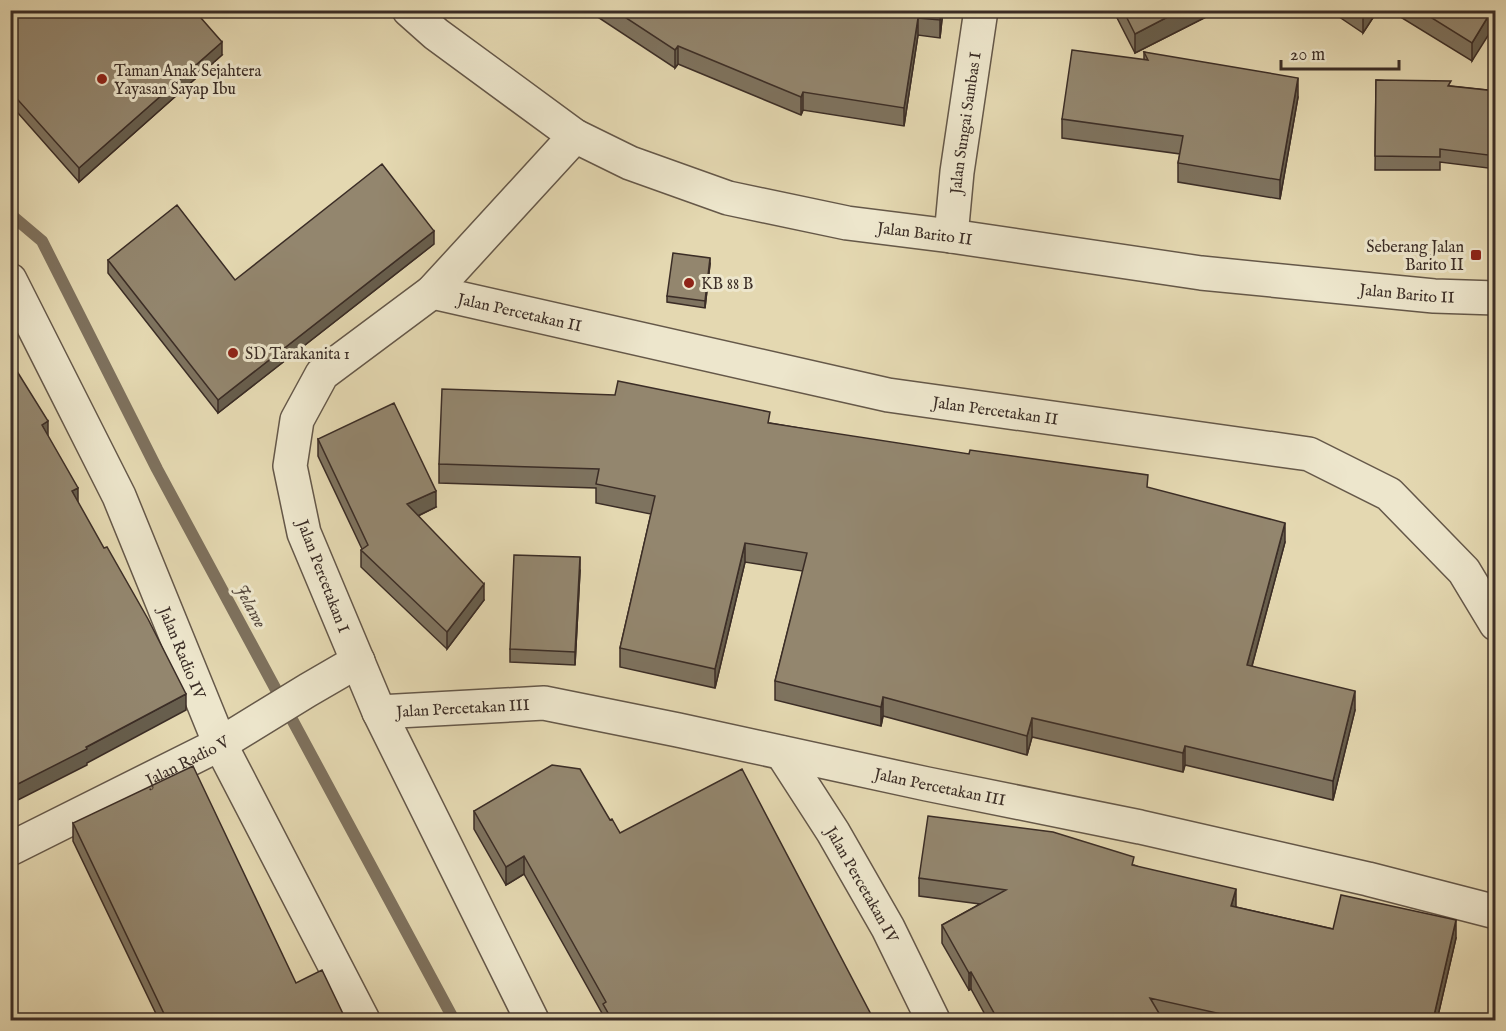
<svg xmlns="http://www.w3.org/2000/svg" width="1506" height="1031" font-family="'IM FELL English',serif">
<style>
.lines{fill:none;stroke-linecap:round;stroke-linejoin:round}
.stream{stroke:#7e715d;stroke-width:12}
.minor-casing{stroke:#655849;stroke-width:36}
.minor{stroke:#ede6cc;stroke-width:33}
.wall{fill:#7e735f;stroke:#3b2d26;stroke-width:1.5}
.shaded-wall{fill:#675e4d;stroke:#3b2d26;stroke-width:1.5}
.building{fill:#93866e;stroke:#3b2d26;stroke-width:1.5}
.poi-dot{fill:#8f2418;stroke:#ede6cc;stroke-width:2}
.labels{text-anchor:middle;stroke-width:6;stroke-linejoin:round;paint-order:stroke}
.poi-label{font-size:16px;fill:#3b2d26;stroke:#ede6cc;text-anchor:start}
.street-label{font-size:16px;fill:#3b2d26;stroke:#ede6cc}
.water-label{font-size:18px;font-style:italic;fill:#57493d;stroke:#ede6cc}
</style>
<rect width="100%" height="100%" fill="#e4d8b1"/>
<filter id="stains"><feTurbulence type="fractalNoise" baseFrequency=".00333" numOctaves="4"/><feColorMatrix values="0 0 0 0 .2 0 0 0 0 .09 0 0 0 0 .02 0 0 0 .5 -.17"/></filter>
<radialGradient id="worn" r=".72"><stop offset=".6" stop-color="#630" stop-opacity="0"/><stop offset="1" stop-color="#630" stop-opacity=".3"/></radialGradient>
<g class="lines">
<!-- stream -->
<path class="stream" d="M10,214L42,241L157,469L454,1020"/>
<!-- minor casing -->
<g class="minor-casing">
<g id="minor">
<path id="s1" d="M409,10L436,34L575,136L630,163L728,198L847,223L951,236L1201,273L1434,296L1496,298"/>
<path id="s2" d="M951,236L957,172L981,10"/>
<path id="s3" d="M10,280L119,496L220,744L363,1020"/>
<path id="s4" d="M432,292L888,395L1309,454L1389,494L1464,571L1496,624"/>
<path id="s5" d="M379,712L544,703L678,730L927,784L1140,827L1368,879L1496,912"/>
<path id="s6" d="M782,753L833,832L888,928L933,1020"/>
<path id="s7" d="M10,849L220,744L308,690L358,661"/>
<path d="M532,1020L379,712L304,533L290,466L297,420L322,374L432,292L575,136"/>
</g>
</g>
<!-- minor -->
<use href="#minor" class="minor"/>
</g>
<!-- wall -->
<path class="wall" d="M10,10L222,55L79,182L10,104Z
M587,10H943L940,38L918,35L904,126L803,110L801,115L678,64L675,68Z
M1113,10H1206V17L1135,53Z
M1329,10H1378L1363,33Z
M1389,10H1496L1472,61Z
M1144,52L1298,97L1280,199L1178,182V163L1180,154L1062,138V119L1144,60Z
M1376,80L1451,86L1496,91V169L1440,162V170H1375Z
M434,244L218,413L108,273V260L235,280Z
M710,264L705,308L667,302V296Z
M770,423L1148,488L1285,542L1252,666L1355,710L1333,800L1185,765L1183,772L1032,737L1027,755L883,716L881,726L775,700V681L803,571L745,562L715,688L620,667V648L651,514L596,503V488L439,483V464Z
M318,439L436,507L418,516L484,600L447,649L361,567V550L362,549L318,456Z
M580,571L575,665L510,662V649Z
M474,811L610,820L620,833L874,1020H603V1015L524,874L506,885L474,829Z
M73,823L296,983L346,1020H159L73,841Z
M1134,865L1236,907L1333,929L1456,938L1437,1020H1170L1162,1019L1163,1020H988L971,989L969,990L942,943V925L980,904L919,896V878Z"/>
<!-- shaded-wall -->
<path class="shaded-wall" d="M941,10H943L940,38V20Z
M1181,10H1206V17L1135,53V34Z
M1366,10H1378L1363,33V15Z
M1492,10H1496V23L1472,61V43Z
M918,18V35L904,126V108Z
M222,42V55L79,182V168Z
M678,46V64L675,68V50Z
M1298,78V97L1280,199V180Z
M803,92V110L801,115V97Z
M434,231V244L218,413V400Z
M710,258V264L705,308V301Z
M48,421V438L42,425Z
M78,488V504L72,491Z
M436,491V507L407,521V504Z
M1285,523V542L1247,684V665Z
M745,543V562L715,688V669Z
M580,557V571L575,665V652Z
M484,584V600L447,649V632Z
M1355,691V710L1333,800V781Z
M186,694V710L87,763V765L10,804V788Z
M883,697V716L881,726V707Z
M1032,718V737L1027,755V736Z
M1185,746V765L1183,772V753Z
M524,856V874L506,885V867Z
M1236,889V907L1231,906Z
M1456,920V938L1437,1020H1433Z
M971,972V989L969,990V973Z"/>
<!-- building -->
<path class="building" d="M10,10H194L222,42L79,168L10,91Z
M614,10H941L940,20L918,18L904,108L803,92L801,97L678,46L675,50Z
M1123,10H1181L1135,34Z
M1356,10H1366L1363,15Z
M1419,10H1492L1472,43Z
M1072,50L1148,60L1144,52L1298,78L1280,180L1178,163L1183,136L1062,119Z
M1376,80L1451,81L1448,86L1496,91V156L1440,149V157L1375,156Z
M382,164L434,231L218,400L108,260L177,205L235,280Z
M673,253L710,258L705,301L667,296Z
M10,360L48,421L42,425L78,488L72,491L104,548L107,547L148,619L186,694L86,747L87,749L10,788Z
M618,381L770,412L768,423L969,454L970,450L1148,475L1147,487L1285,523L1247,665L1355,691L1333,781L1185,746L1183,753L1032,718L1027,736L883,697L881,707L775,681L807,553L745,543L715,669L620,648L655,496L596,484L599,469L439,464L442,389L615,395Z
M394,403L436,491L407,504L484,584L447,632L361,550L368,545L318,439Z
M514,555L580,557L575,652L510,649Z
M552,765L580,769L610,820L612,819L620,833L742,769L874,1020H612L603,1004L606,1002L524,856L506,867L474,811Z
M193,766L296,983L322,970L346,1020H167L73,823Z
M928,816L1053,832L1134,857L1132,865L1236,889L1231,906L1333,929L1341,895L1456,920L1433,1020H1248L1150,998L1163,1020H1136L1131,1016L1133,1020H998L971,972L969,973L942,925L1006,890L919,878Z"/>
<!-- markers -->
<g class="poi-dot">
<circle cx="102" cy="79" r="6"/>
<rect x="1470" y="249" width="12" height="12" rx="3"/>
<circle cx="689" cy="283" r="6"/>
<circle cx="233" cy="353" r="6"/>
</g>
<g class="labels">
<!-- poi labels -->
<g class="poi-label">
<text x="114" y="76">Taman Anak Sejahtera<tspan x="114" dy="18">Yayasan Sayap Ibu</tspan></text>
<text x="1464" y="252" text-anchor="end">Seberang Jalan<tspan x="1464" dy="18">Barito II</tspan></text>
<text x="701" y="289">KB 88 B</text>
<text x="245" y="359">SD Tarakanita 1</text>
</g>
<!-- street labels -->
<g class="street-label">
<text dy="6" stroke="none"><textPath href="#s2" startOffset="114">Jalan Sungai Sambas I</textPath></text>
<text dy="6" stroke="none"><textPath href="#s1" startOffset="574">Jalan Barito II</textPath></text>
<text dy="6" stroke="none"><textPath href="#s1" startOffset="1060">Jalan Barito II</textPath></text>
<text dy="6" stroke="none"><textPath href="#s4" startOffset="90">Jalan Percetakan II</textPath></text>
<text dy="6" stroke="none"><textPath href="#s4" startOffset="576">Jalan Percetakan II</textPath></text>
<text transform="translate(324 576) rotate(69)" y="6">Jalan Percetakan I</text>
<text dy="6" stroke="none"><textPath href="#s3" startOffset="411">Jalan Radio IV</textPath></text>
<text dy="6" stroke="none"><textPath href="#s5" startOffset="84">Jalan Percetakan III</textPath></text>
<text dy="6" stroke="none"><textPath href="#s7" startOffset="198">Jalan Radio V</textPath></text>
<text dy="6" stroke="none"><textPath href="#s5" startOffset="570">Jalan Percetakan III</textPath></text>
<text dy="6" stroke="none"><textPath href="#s6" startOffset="154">Jalan Percetakan IV</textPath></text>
</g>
<!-- water labels -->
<g class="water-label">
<text transform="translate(251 606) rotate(62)" y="6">Jelawe</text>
</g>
</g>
<!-- margin -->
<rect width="1506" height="1031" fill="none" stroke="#e4d8b1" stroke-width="36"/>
<rect x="12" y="12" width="1482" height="1007" fill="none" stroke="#3b2d26" stroke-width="3"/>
<rect x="18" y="18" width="1470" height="995" fill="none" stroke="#3b2d26" stroke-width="1.5"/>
<!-- scale -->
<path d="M1281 60v9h118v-9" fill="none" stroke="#3b2d26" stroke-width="3"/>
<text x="1290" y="60" font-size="18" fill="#3b2d26" stroke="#ede6cc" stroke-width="4.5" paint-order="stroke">20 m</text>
<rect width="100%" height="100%" filter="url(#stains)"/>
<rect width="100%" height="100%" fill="url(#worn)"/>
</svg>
